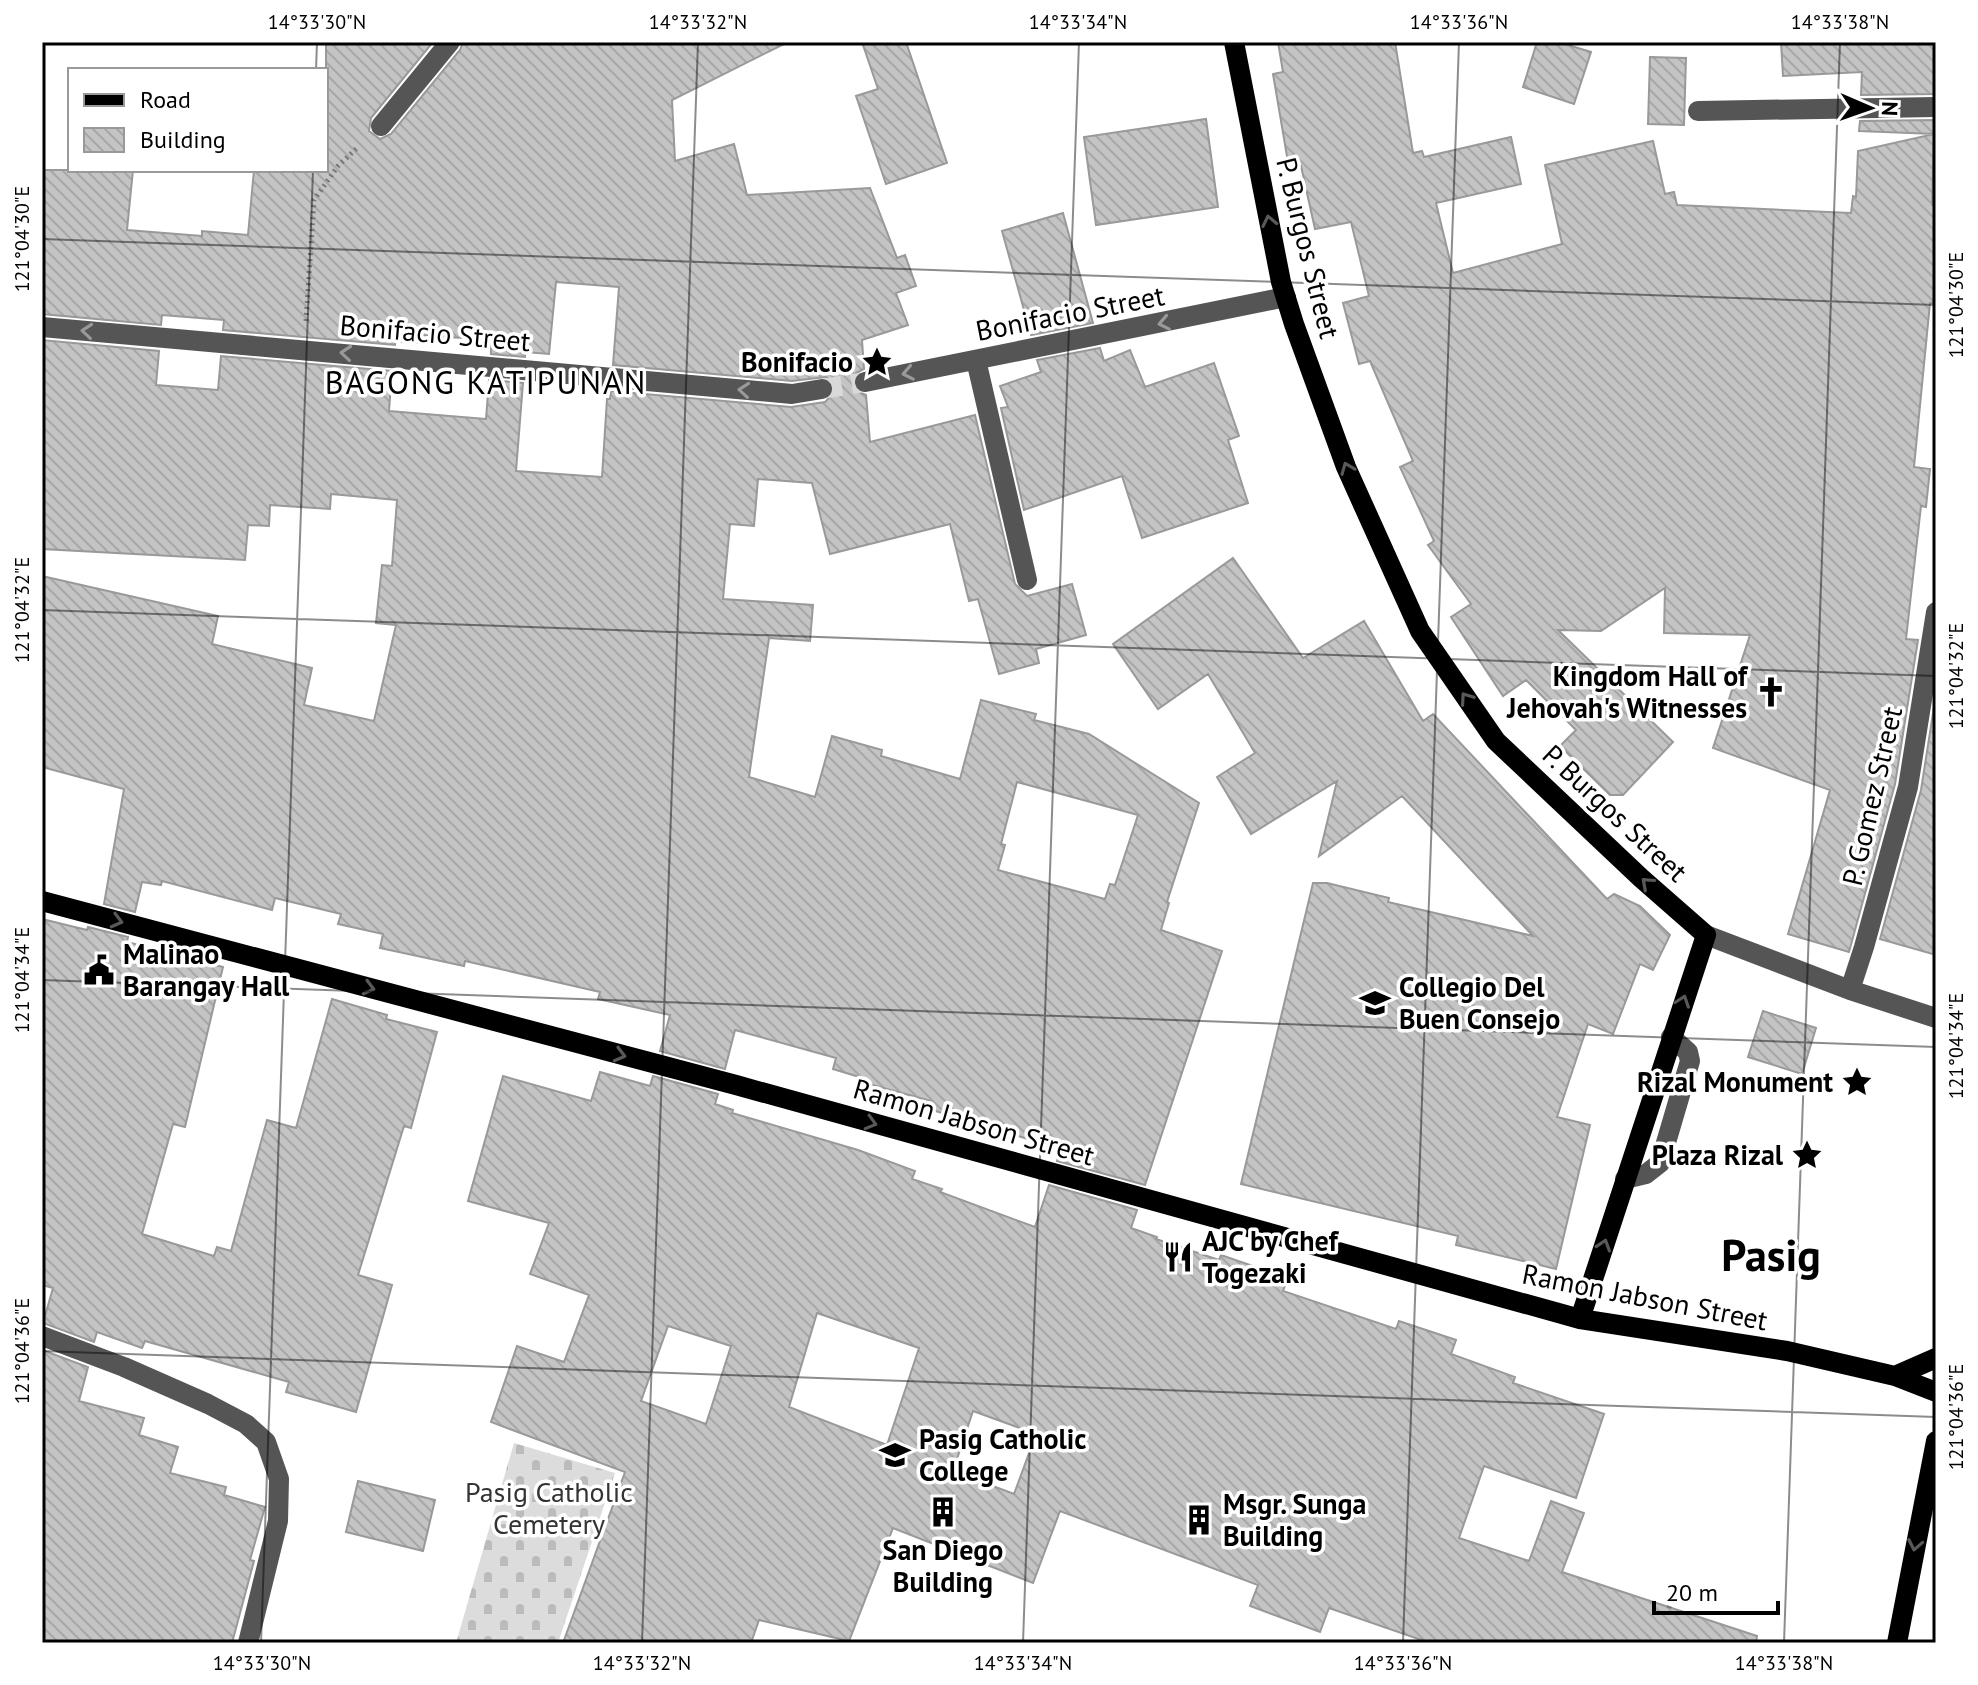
<svg xmlns="http://www.w3.org/2000/svg" width="1978" height="1685" font-family="'PT Sans',sans-serif">
<style>
.cemetery{fill:url(#cemetery-stones)}
.building{fill:url(#building-back-hatch);stroke:#999;stroke-width:2;fill-rule:evenodd}
.lines{fill:none;stroke-linecap:round;stroke-linejoin:round}
.minor-tunnel{stroke:#d9d9d9;stroke-width:20;stroke-dasharray:20 10;stroke-linecap:butt}
.path{stroke:#777;stroke-width:5;stroke-dasharray:2 4;stroke-linecap:butt}
.minor{stroke:#555;stroke-width:20}
.major{stroke:#000;stroke-width:20}
.oneway{stroke:#595959}
.oneway2{stroke:#999}
.ticks{fill:none;stroke:#000;stroke-width:2;stroke-opacity:0.45}
.labels{text-anchor:middle;stroke-width:7;stroke-linejoin:round;paint-order:stroke}
.street-label{font-size:28px;fill:#000;stroke:#fff}
.poi-label{font-size:28px;font-weight:bold;fill:#000;stroke:#fff;text-anchor:start}
.park-label{font-size:28px;fill:#333;stroke:#fff}
.quarter-label{font-size:32px;letter-spacing:2px;fill:#000;stroke:#fff}
.town-label{font-size:44px;font-weight:bold;fill:#000;stroke:#fff}
.neatline{fill:none;stroke:#000;stroke-width:3}
.ticks-label{font-size:20px;text-anchor:middle;fill:#000}
</style>
<defs>
<pattern id="cemetery-stones" width="16" height="16" patternUnits="userSpaceOnUse" patternTransform="scale(2)"><rect width="16" height="16" fill="#dcdcdc"/><path d="M2 7V4a2 2 0 0 1 4 0v3zM10 15v-3a2 2 0 0 1 4 0v3z" fill="#bbb"/></pattern>
<pattern id="building-back-hatch" width="6" height="6" patternUnits="userSpaceOnUse" patternTransform="scale(2)"><rect width="6" height="6" fill="#c4c4c4"/><path d="M-1 5l2 2M0 0l6 6M5-1l2 2" fill="none" stroke="#a7a7a7"/></pattern>
</defs>
<rect width="100%" height="100%" fill="#fff"/>
<!-- cemetery -->
<path class="cemetery" d="M514,1443L615,1473L558,1643H456Z"/>
<!-- building -->
<path class="building" d="M326,42H433L371,118L369,131L380,139L391,134L460,50L463,42H788L672,100L675,161L734,144L747,195L870,188L897,258L905,255L916,286L896,293L908,325L862,340L864,369L856,373L852,384L856,391L866,395L870,442L975,415L1015,584L1027,596L1072,584L1086,635L1036,649L1039,663L999,674L978,599L969,601L950,524L830,554L812,483L758,479L754,526L730,524L723,599L813,605L810,641L769,638L749,777L815,797L832,736L882,750L881,756L960,779L981,700L1036,714L1034,720L1089,734L1199,803L1167,902L1169,903L1161,930L1222,951L1145,1185L1057,1161L1061,1149L929,1109L931,1101L865,1083L866,1079L833,1069L836,1058L735,1030L725,1069L660,1051L670,1015L598,999L600,992L465,961L464,966L380,948L383,934L338,924L341,914L275,898L272,910L162,881L161,885L142,882L135,912L104,904L124,789L42,767V576L218,616L212,644L312,668L304,705L374,721L396,625L376,623L382,565L392,566L397,500L331,494L330,509L270,505L269,526L248,525L245,560L42,549V340L159,351L156,385L218,390L221,356L392,371L389,411L486,419L489,380L523,383L516,471L602,477L607,399H610L611,391L791,407L825,402L834,393L832,381L826,377L792,381L613,365L619,287L556,282L549,354L525,352V357L491,354V340L420,335V343L395,341V345L223,330L224,320L162,315L161,325L42,314V170H133L127,230L202,236V231L248,235L254,170H326ZM1017,782L1138,815L1115,885L1110,884L1105,899L998,870L1005,845L1001,844Z
M862,42H906L947,163L886,184L856,96L878,89Z
M1278,42H1395L1413,153L1422,151L1424,157L1511,137L1521,184L1436,203L1453,273L1562,244L1545,165L1653,141L1665,194L1674,192L1677,205L1851,213L1853,196L1856,197L1858,151L1934,134L1932,205H1936V303H1930L1914,467L1930,469L1926,507L1921,506L1906,639L1918,640L1895,784L1849,952L1788,934L1830,790L1713,748L1750,635L1664,633L1665,588L1601,631L1558,630L1673,742L1623,795H1610L1560,746L1576,730L1526,680L1503,696L1451,617L1471,604L1428,545L1434,541L1400,467L1413,461L1370,361L1359,364L1343,303L1369,296L1351,222L1315,229L1301,166L1289,168L1273,74L1283,72Z
M1537,42H1558L1591,52L1574,104L1523,87Z
M1781,42H1936L1935,94L1861,95L1862,72L1783,76Z
M1650,57L1686,58L1684,125L1648,124Z
M1206,119L1218,207L1096,225L1084,137Z
M1934,120V134L1859,131L1860,121Z
M1063,213L1093,323L1031,335L1002,231Z
M1100,348L1104,361L1130,350L1145,387L1214,363L1239,436L1228,440L1248,503L1142,538L1122,476L1024,510L1001,408L1008,407L1000,386L1041,372L1037,360Z
M1233,558L1303,658L1364,621L1423,721L1433,714L1607,899L1614,894L1640,906L1670,935L1653,970L1640,964L1613,1034L1588,1024L1557,1117L1590,1125L1556,1269L1456,1245L1458,1236L1241,1184L1313,883H1327L1389,898L1388,902L1533,936L1402,796L1319,856L1337,781L1251,834L1217,777L1255,753L1208,674L1158,709L1113,644Z
M1936,694V955L1880,939L1921,790Z
M42,919L87,930L88,927L128,937L127,942L223,967L185,1127L173,1124L142,1234L214,1256L217,1247L231,1251L267,1120L296,1128L332,999L387,1015L386,1019L437,1032L411,1128L404,1126L358,1275L392,1285L356,1412L286,1392L289,1382L145,1341L142,1348L97,1332L94,1342L43,1323L53,1288L42,1285Z
M1763,1011L1816,1028L1802,1074L1748,1057Z
M600,1072L650,1086L653,1076L718,1094L715,1104L733,1110L732,1113L858,1150L915,1171L912,1179L942,1189L940,1192L1035,1227L1049,1185L1137,1210L1131,1228L1157,1237L1156,1239L1219,1260L1221,1255L1288,1278L1283,1291L1396,1329L1399,1321L1456,1340L1451,1354L1515,1377L1513,1383L1604,1414L1576,1498L1484,1466L1459,1538L1529,1561L1551,1501L1584,1513L1562,1572L1757,1636L1756,1643H1430L1329,1608L1320,1632L1250,1606L1258,1585L1060,1511L1033,1583L893,1528L849,1641L759,1620L751,1643H563L625,1472L491,1422L517,1346L564,1362L589,1295L530,1274L549,1223L468,1201L503,1076L591,1101ZM817,1313L919,1348L887,1445L789,1407ZM668,1326L731,1346L706,1424L641,1401ZM973,1411L1036,1434L1014,1494L953,1471Z
M42,1350L88,1367L79,1401L144,1418L139,1435L178,1447L170,1473L226,1487L224,1495L265,1507L250,1560L254,1561L232,1643H42Z
M358,1481L435,1500L423,1551L346,1532Z"/>
<g class="lines">
<!-- minor-tunnel -->
<path class="minor-tunnel" d="M822,389L865,382"/>
<!-- path -->
<path class="path" d="M306,321L314,200L338,166L358,147
M1669,1608L1672,1599"/>
<!-- minor -->
<path class="minor" d="M1698,111L1936,107
M381,126L450,42
M42,327L792,394L822,389
M976,360L1027,580
M865,382L1286,297
M1706,935L1850,990L1936,1018
M1850,990L1864,947L1908,787L1936,612
M1625,1179L1646,1174L1660,1163L1690,1061L1688,1052L1671,1037
M42,1336L124,1367L208,1404L246,1424L266,1442L279,1479L278,1521L248,1643"/>
<!-- major -->
<path class="major" d="M1234,42L1281,282L1294,324L1346,467L1420,631L1496,741L1641,878L1706,935L1580,1319
M42,901L736,1085L1580,1319L1787,1351L1895,1376L1936,1392
M1895,1376L1936,1358
M1897,1643L1936,1441"/>
</g>
<!-- one-way arrows -->
<defs><path id="oneway-chevron" d="M-2-3.5L2.5 0L-2 3.5" fill="none" stroke-width="1.6" stroke-linecap="round" stroke-linejoin="round" transform="scale(2)"/></defs>
<g class="oneway">
<use href="#oneway-chevron" transform="translate(1269 221) rotate(-102)"/>
<use href="#oneway-chevron" transform="translate(1347 468) rotate(-112)"/>
<use href="#oneway-chevron" transform="translate(1466 698) rotate(-125)"/>
<use href="#oneway-chevron" transform="translate(1647 883) rotate(-138)"/>
<use href="#oneway-chevron" transform="translate(117 921) rotate(15)"/>
<use href="#oneway-chevron" transform="translate(369 988) rotate(15)"/>
<use href="#oneway-chevron" transform="translate(1683 1001) rotate(-71)"/>
<use href="#oneway-chevron" transform="translate(620 1055) rotate(15)"/>
<use href="#oneway-chevron" transform="translate(871 1123) rotate(16)"/>
<use href="#oneway-chevron" transform="translate(1604 1245) rotate(-72)"/>
<use href="#oneway-chevron" transform="translate(1915 1545) rotate(101)"/>
</g>
<g class="oneway2">
<use href="#oneway-chevron" transform="translate(1164 323) rotate(169)"/>
<use href="#oneway-chevron" transform="translate(87 331) rotate(-175)"/>
<use href="#oneway-chevron" transform="translate(346 353) rotate(-175)"/>
<use href="#oneway-chevron" transform="translate(908 373) rotate(169)"/>
<use href="#oneway-chevron" transform="translate(744 390) rotate(-175)"/>
</g>
<!-- ticks -->
<path class="ticks" d="M316,70L317,42M42,239L1936,305M42,610L1936,676M42,980L1936,1047M42,1351L1936,1417M261,1643L313,170M642,1643L698,42M1023,1643L1079,42M1403,1643L1459,42M1784,1643L1840,42"/>
<!-- icons -->
<defs>
<g id="sight-bare" transform="scale(2.4)"><path d="M0-6L1.8-2.2L6-1.7L2.9 1.2L3.7 5.4L0 3.3L-3.7 5.4L-2.9 1.2L-6-1.7L-1.8-2.2Z" fill="#000" stroke="#fff" stroke-width="2.5" paint-order="stroke"/></g>
<g id="church-bare" transform="scale(2.4)"><path d="M-1.2-6h2.4v3.5h3.3v2.4h-3.3V6h-2.4V-.1h-3.3v-2.4h3.3Z" fill="#000" stroke="#fff" stroke-width="2.5" paint-order="stroke"/></g>
<g id="civic-bare" transform="scale(2.4)"><path d="M-.6-6.5H3V-4.5H.6V-3L4-1V1h2V6H-6V1h2V-1L-.6-3ZM-1.2 2.5V6h2.4V2.5Z" fill="#000" stroke="#fff" stroke-width="2.5" paint-order="stroke"/></g>
<g id="school-bare" transform="scale(2.4)"><path d="M0-5L7-2L0 1L-7-2ZM-4 1L0 2.5L4 1V4Q0 6-4 4Z" fill="#000" stroke="#fff" stroke-width="2.5" paint-order="stroke"/></g>
<g id="restaurant-bare" transform="scale(2.4)"><path d="M-5-6h1v4h1v-4h1v4h1v-4h1v5L-1.5 .5V6h-2V.5L-5-1ZM5-6V6H3V1.5H1.5Q1.5-4 5-6Z" fill="#000" stroke="#fff" stroke-width="2.5" paint-order="stroke"/></g>
<g id="university-bare" transform="scale(2.4)"><path d="M0-5L7-2L0 1L-7-2ZM-4 1L0 2.5L4 1V4Q0 6-4 4Z" fill="#000" stroke="#fff" stroke-width="2.5" paint-order="stroke"/></g>
<g id="building-bare" transform="scale(2.4)"><path d="M-4-6H4V6H1V3H-1V6H-4ZM-2.5-4.3h1.7v1.8h-1.7ZM.8-4.3h1.7v1.8H.8ZM-2.5-1h1.7V.8h-1.7ZM.8-1h1.7V.8H.8Z" fill="#000" stroke="#fff" stroke-width="2.5" paint-order="stroke"/></g>
</defs>
<g fill-rule="evenodd">
<use href="#sight-bare" x="877" y="362"/>
<use href="#church-bare" x="1771" y="692"/>
<use href="#civic-bare" x="99" y="970"/>
<use href="#school-bare" x="1375" y="1003"/>
<use href="#sight-bare" x="1857" y="1082"/>
<use href="#sight-bare" x="1807" y="1155"/>
<use href="#restaurant-bare" x="1178" y="1257"/>
<use href="#university-bare" x="895" y="1455"/>
<use href="#building-bare" x="943" y="1512"/>
<use href="#building-bare" x="1199" y="1520"/>
</g>
<g class="labels">
<!-- street labels -->
<g class="street-label">
<text transform="translate(1308 248) rotate(76)" y="10">P. Burgos Street</text>
<text transform="translate(1070 313) rotate(-11)" y="10">Bonifacio Street</text>
<text transform="translate(435 333) rotate(5)" y="10">Bonifacio Street</text>
<text transform="translate(1872 796) rotate(-77)" y="10">P. Gomez Street</text>
<text transform="translate(1615 813) rotate(43)" y="10">P. Burgos Street</text>
<text transform="translate(974 1122) rotate(16)" y="10">Ramon Jabson Street</text>
<text transform="translate(1645 1297) rotate(11)" y="10">Ramon Jabson Street</text>
</g>
<!-- poi labels -->
<g class="poi-label">
<text x="853" y="372" text-anchor="end">Bonifacio</text>
<text x="1747" y="686" text-anchor="end">Kingdom Hall of<tspan x="1747" dy="32">Jehovah's Witnesses</tspan></text>
<text x="123" y="964">Malinao<tspan x="123" dy="32">Barangay Hall</tspan></text>
<text x="1399" y="997">Collegio Del<tspan x="1399" dy="32">Buen Consejo</tspan></text>
<text x="1833" y="1092" text-anchor="end">Rizal Monument</text>
<text x="1783" y="1165" text-anchor="end">Plaza Rizal</text>
<text x="1202" y="1251">AJC by Chef<tspan x="1202" dy="32">Togezaki</tspan></text>
<text x="919" y="1449">Pasig Catholic<tspan x="919" dy="32">College</tspan></text>
<text x="1223" y="1514">Msgr. Sunga<tspan x="1223" dy="32">Building</tspan></text>
<text x="943" y="1560" text-anchor="middle">San Diego<tspan x="943" dy="32">Building</tspan></text>
</g>
<!-- park labels -->
<g class="park-label">
<text x="549" y="1502">Pasig Catholic<tspan x="549" dy="32">Cemetery</tspan></text>
</g>
<!-- quarter labels -->
<g class="quarter-label">
<text x="486" y="394">BAGONG KATIPUNAN</text>
</g>
<!-- town labels -->
<g class="town-label">
<text x="1771" y="1271">Pasig</text>
</g>
</g>
<!-- border -->
<rect width="1978" height="1685" fill="none" stroke="#ffffff" stroke-width="88"/>
<!-- legend -->
<rect x="68" y="68" width="260" height="104" fill="#ffffff" stroke="#999999" stroke-width="2"/>
<rect x="84" y="94" width="40" height="12" fill="#000000" stroke="#999999" stroke-width="2"/>
<text x="140" y="108" font-size="24" fill="#000000">Road</text>
<rect x="84" y="128" width="40" height="24" fill="url(#building-back-hatch)" stroke="#999999" stroke-width="2"/>
<text x="140" y="148" font-size="24" fill="#000000">Building</text>
<!-- north arrow -->
<g transform="translate(1870 108) rotate(92)" stroke="#ffffff" stroke-width="6" paint-order="stroke">
<path d="M0-6L14 30L0 20L-14 30Z" fill="#000000"/>
<text y="-12" font-size="22" font-weight="bold" text-anchor="middle" fill="#000000">N</text>
</g>
<!-- scale -->
<path d="M1654 1601v12h124v-12" fill="none" stroke="#000000" stroke-width="4"/>
<text x="1666" y="1601" font-size="24" fill="#000000" stroke="#ffffff" stroke-width="6" paint-order="stroke">20 m</text>
<rect x="44" y="44" width="1890" height="1597" class="neatline"/>
<g class="ticks-label">
<text x="317" y="29">14°33'30"N</text>
<text x="698" y="29">14°33'32"N</text>
<text x="1078" y="29">14°33'34"N</text>
<text x="1459" y="29">14°33'36"N</text>
<text x="1840" y="29">14°33'38"N</text>
<text transform="translate(22 239) rotate(-90)" y="7">121°04'30"E</text>
<text transform="translate(1956 305) rotate(-90)" y="7">121°04'30"E</text>
<text transform="translate(22 610) rotate(-90)" y="7">121°04'32"E</text>
<text transform="translate(1956 676) rotate(-90)" y="7">121°04'32"E</text>
<text transform="translate(22 980) rotate(-90)" y="7">121°04'34"E</text>
<text transform="translate(1956 1046) rotate(-90)" y="7">121°04'34"E</text>
<text transform="translate(22 1351) rotate(-90)" y="7">121°04'36"E</text>
<text transform="translate(1956 1417) rotate(-90)" y="7">121°04'36"E</text>
<text x="262" y="1670">14°33'30"N</text>
<text x="642" y="1670">14°33'32"N</text>
<text x="1023" y="1670">14°33'34"N</text>
<text x="1403" y="1670">14°33'36"N</text>
<text x="1784" y="1670">14°33'38"N</text>
</g>
</svg>
